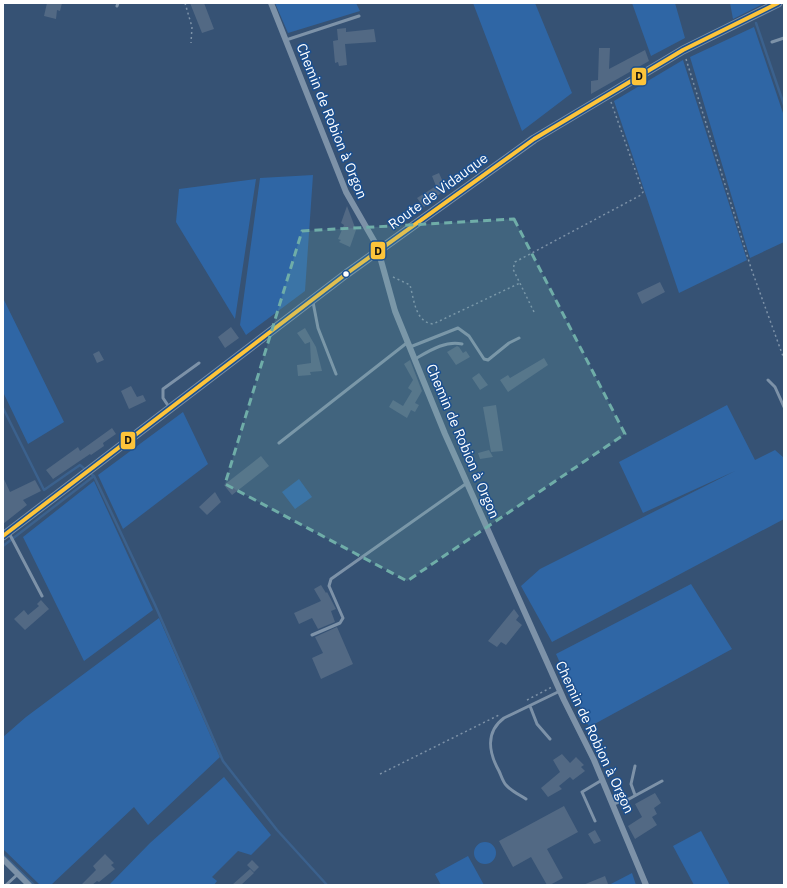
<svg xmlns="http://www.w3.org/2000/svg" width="787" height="888" font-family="'IBM Plex Sans',sans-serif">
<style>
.green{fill:#2f66a5}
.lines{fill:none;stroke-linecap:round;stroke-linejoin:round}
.stream{stroke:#3b618d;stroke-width:2.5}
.building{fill:#526984}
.path{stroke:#7d92a8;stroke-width:1.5;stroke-dasharray:2 3;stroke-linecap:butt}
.lane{stroke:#7d92a8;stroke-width:3}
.street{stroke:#7d92a8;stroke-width:6}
.secondary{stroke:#798da4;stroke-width:9}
.bus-1-casing{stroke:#1b4f8f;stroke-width:7}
.bus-1{stroke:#fdc43a;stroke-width:4}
.marked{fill:#6fada8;fill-opacity:0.2;stroke:#6fada8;stroke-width:3;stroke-dasharray:8 5;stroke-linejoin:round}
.bus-dot{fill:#fff;stroke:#1b4f8f;stroke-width:1.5}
.labels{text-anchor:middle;stroke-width:3;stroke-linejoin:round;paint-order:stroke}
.street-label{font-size:14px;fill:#fff;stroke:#1b4f8f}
.line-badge{stroke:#1b4f8f;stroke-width:1.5}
.pale-badge-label{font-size:11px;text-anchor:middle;font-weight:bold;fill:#111}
</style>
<rect width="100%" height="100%" fill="#365274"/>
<!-- green -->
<path class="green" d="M275,3H356L360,11L288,33Z
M473,3H535L572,93L522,131Z
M632,3H675L685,38L651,56Z
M730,3H765L733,19Z
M754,27L784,116V242L750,258L690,57Z
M683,60L747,260L679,293L614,101Z
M313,175L305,291L246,335L240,325L260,178Z
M256,179L235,319L176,222L179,189Z
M3,298L64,422L28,444L3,392Z
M727,405L755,460L775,450L784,458V519L552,642L521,586L540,569L735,471L643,513L619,462Z
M183,412L208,464L123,529L98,475Z
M299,479L312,497L295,509L282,492Z
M94,481L153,610L84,661L23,537Z
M691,584L732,649L589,727L556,654Z
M159,618L220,757L148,825L134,807L51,885H40L3,849V737L26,717Z
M224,777L271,835L251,855L238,851L212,877L217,881L214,885H109L150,843Z
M701,831L730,885H694L673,846Z
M474 853a11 11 0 1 1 22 0a11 11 0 1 1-22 0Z
M468,856L484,885H441L435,874Z
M632,873L636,885H609Z"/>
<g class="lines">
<!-- stream -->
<path class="stream" d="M756,23L784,105
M3,408L44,490L80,465L86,470
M90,473L94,476L155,605L223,761L277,830L327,885
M3,546L94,476
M3,855L34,885"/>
</g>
<!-- building -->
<path class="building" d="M47,3H62L60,11L57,10L56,19L44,16Z
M190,3H204L214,29L202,33Z
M346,28V32L374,29L376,42L345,44L347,65L339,66L338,62L335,63L333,41L338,40L337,29Z
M599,48H610L609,69L645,50L649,61L591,94V81L598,80Z
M439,173L446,189L424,207L417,198L436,186L432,176Z
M347,206L356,230L350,247L339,242L341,240L338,239L344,225L341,223Z
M660,282L665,292L642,304L637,293Z
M231,327L239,338L225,348L218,337Z
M305,328L316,347L322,371L310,372L311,375L298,376L297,365L311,363L310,342L305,344L297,333Z
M457,346L459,347L463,353L466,351L470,357L456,365L447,352Z
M99,351L104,360L97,363L93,354Z
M544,358L548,365L508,392L500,380L508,375L510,378Z
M410,360L422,391L415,403L419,405L415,412L411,410L407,418L389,407L393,400L403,406L412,391L408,388L413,380L404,364Z
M479,373L488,385L480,390L472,378Z
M131,386L137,397L143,395L146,401L129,409L121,391Z
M496,405L503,451L491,452L483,407Z
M112,428L116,434L103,443L104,446L91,455L90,454L53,479L46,470L78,447L80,451Z
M489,450L493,457L480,459L478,453Z
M261,456L269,466L232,495L224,485Z
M3,477L10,492L35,480L41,491L23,500L27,505L3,524Z
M215,492L221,502L207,515L199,507Z
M321,585L326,593L327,592L336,609L331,611L335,622L318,629L312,618L299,624L294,613L321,601L314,589Z
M41,600L49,609L25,630L14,619L24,610L28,615L39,606L37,604Z
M514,609L519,616L516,620L522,625L506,645L501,642L497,647L488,641Z
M337,627L353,664L321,679L312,658L323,653L315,637Z
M562,754L570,763L576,757L584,765L581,767L585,771L573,780L570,777L559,786L562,789L548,797L541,788L560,772L553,760Z
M655,793L661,803L654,808L657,814L652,817L657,825L635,839L628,826L642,817L635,804Z
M564,806L578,832L547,849L563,878L550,885H547L531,857L513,867L499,841Z
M595,830L601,841L594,844L588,834Z
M105,854L114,863L111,865L115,869L99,882L97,881L92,885H81L96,870L93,866Z
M252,860L259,867L254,872L247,865Z
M250,869L254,873L241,885H232Z
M605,876L608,884L583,885Z"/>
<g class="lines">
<!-- path -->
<path class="path" d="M185,3L192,27L191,43
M686,59L751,268L784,359
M393,277L410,285C414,299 415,322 433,324L520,283
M534,312L513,269L515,262L641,195L643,192L611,102
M527,700L552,687
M380,774L499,715"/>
<!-- lane -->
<path class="lane" d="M117,6L118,3
M286,40L359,16
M772,42L784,38
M313,302L318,328L336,374
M410,347L458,328L469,336L484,359L488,360L509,343L519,338
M415,359C429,351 446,340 462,344
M768,380L775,387L784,407
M169,407L163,398V389L199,363
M279,443L408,342
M9,533L42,596
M312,635L340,623L343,618L329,586L331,579L467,483
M530,706L537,724L550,739
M635,766L631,784L635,795
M526,799C520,795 511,791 506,785C503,782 501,775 499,771C489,753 485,732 504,718L560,691
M613,804L629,799L662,781
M595,821L582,792L602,780
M6,885L18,874"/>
<!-- street -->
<path class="street" d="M271,3L346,192L377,246L395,311L445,434L564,700L594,760L646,885
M3,859L29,885"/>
<!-- secondary -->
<path class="secondary" d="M3,536L346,274L534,139L683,50L778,3"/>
<!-- bus-1 casing -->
<g class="bus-1-casing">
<path id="bus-1" d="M3,536L346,274L534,139L683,50L778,3"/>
</g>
<!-- bus-1 -->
<use href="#bus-1" class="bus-1"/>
</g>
<!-- marked area -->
<path class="marked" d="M514,219L625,434L407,581L225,484L302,231Z"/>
<!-- markers -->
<circle class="bus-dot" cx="346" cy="274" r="3.5"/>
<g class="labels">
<!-- street labels -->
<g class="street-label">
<text transform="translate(332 121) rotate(68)" y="5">Chemin de Robion à Orgon</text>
<text transform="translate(438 191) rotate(-36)" y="5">Route de Vidauque</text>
<text transform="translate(463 441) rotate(67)" y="5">Chemin de Robion à Orgon</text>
<text transform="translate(595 737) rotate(65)" y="5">Chemin de Robion à Orgon</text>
</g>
</g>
<g class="line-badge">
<rect x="631" y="67" width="16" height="19" rx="4" fill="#fdc43a"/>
<rect x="370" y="241" width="16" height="19" rx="4" fill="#fdc43a"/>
<rect x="120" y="431" width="16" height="19" rx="4" fill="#fdc43a"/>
</g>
<g class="pale-badge-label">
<text x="639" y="80">D</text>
<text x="378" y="255">D</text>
<text x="128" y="444">D</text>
</g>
<!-- border -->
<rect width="787" height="888" fill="none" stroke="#ffffff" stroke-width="8"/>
</svg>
